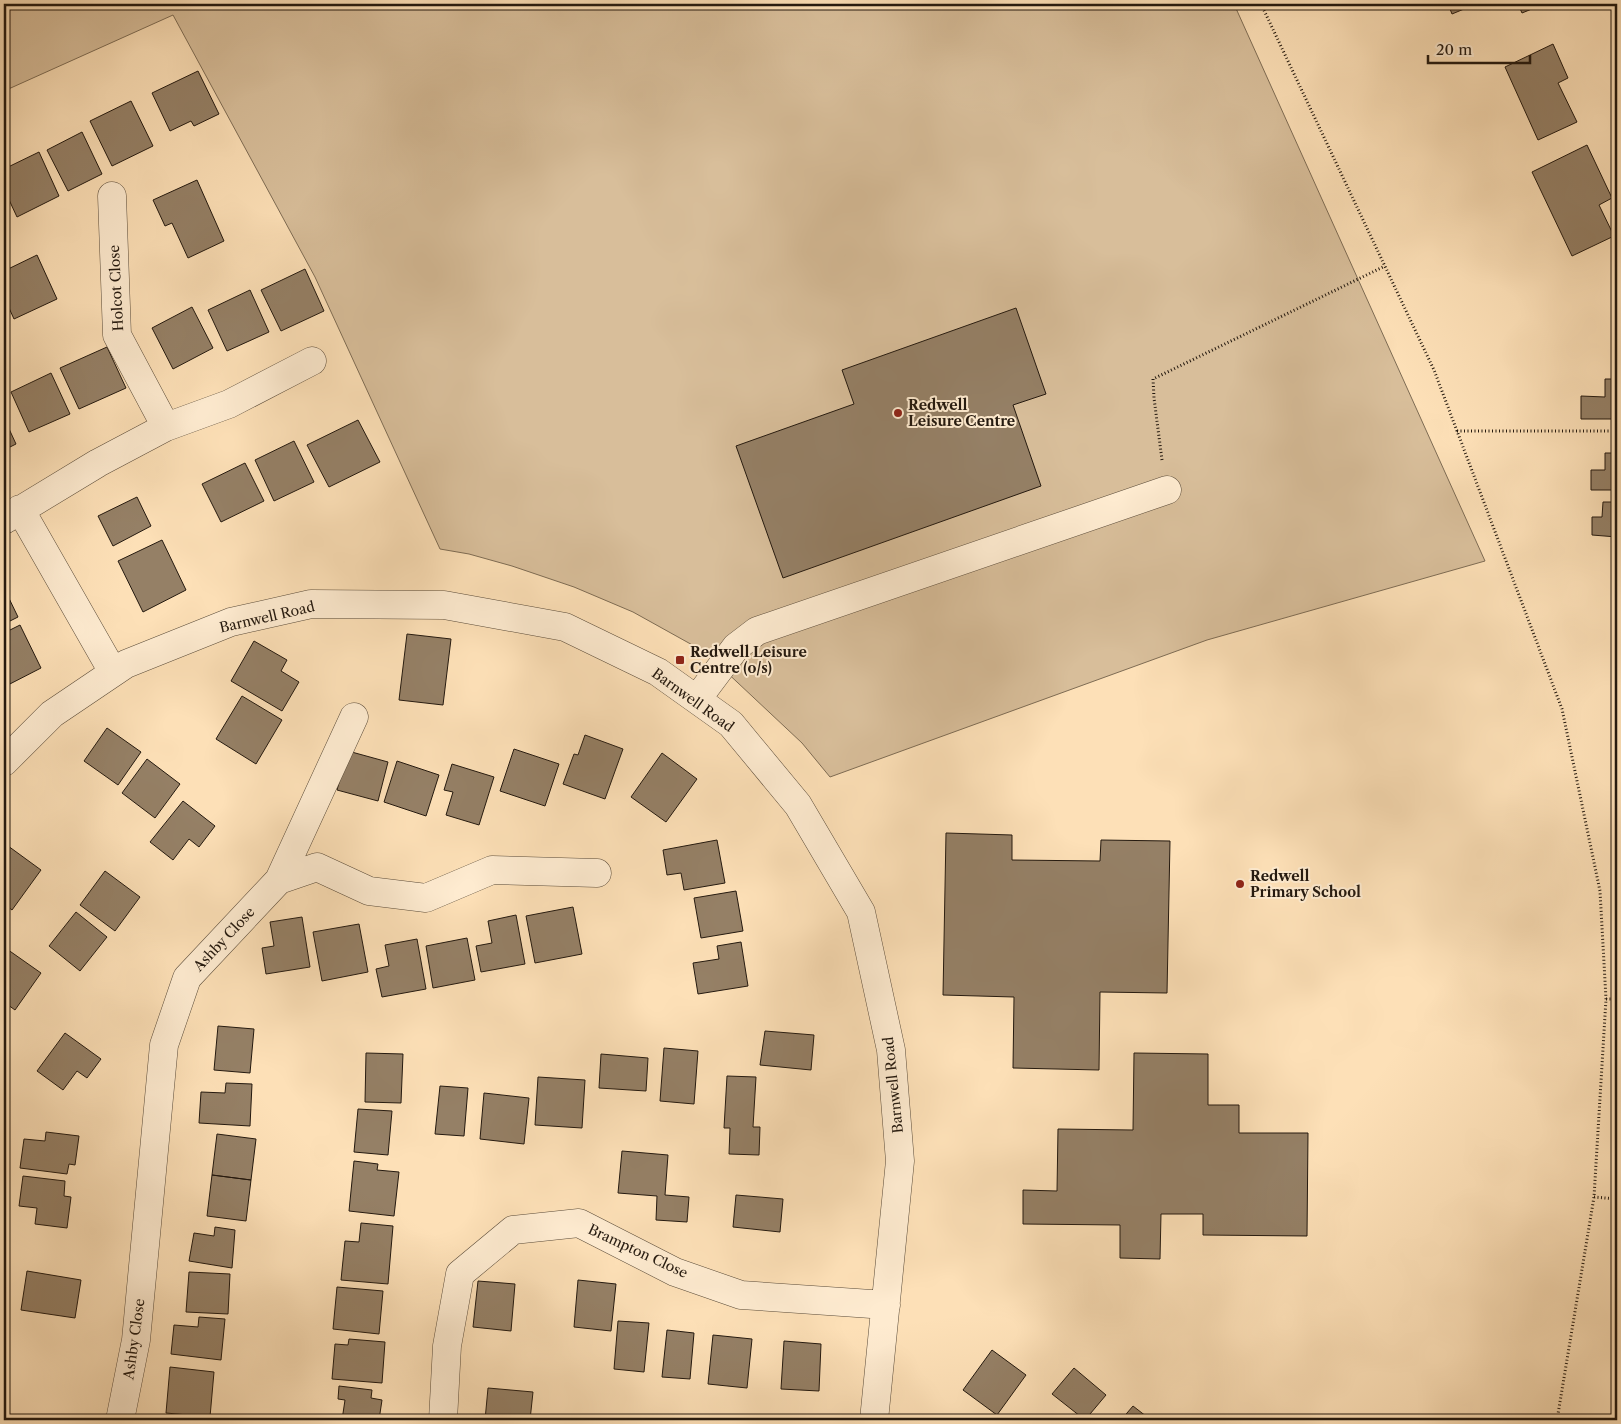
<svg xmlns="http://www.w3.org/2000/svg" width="1621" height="1424" font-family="'Libre Caslon Text',serif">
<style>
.green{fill:#d8be9a;stroke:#7e6c54}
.building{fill:#958066;stroke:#24190f}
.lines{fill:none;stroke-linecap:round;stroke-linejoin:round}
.minor-casing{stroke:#5a4b39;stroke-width:29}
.path{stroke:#24190f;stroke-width:3;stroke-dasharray:1 2.5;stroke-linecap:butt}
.minor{stroke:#feebd0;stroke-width:28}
.poi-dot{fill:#8f2418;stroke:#feebd0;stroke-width:2}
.labels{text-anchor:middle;stroke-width:4;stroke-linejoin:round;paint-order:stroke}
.street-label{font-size:14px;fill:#24190f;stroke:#feebd0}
.poi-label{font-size:14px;font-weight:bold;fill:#24190f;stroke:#feebd0;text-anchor:start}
</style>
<rect width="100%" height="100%" fill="#fde0b7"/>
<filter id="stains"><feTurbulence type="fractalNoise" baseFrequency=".004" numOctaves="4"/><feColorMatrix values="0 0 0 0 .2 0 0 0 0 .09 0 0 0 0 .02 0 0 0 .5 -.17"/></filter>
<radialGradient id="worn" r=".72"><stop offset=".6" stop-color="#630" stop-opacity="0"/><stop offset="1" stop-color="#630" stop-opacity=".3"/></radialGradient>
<!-- green -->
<path class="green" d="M4,4H1234L1485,561L1207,640L830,777L802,743L705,652L633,612L574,587L512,566L469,554L440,549L315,277L173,15L4,91Z"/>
<!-- building -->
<path class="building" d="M1448,4H1476L1452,14Z
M1518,4H1544L1522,13Z
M1553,44L1568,78L1558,83L1577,122L1538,140L1505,67Z
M198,71L219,114L194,126L191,121L170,131L152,93Z
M131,101L153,146L112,166L90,121Z
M82,132L102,174L68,191L47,150Z
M1587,145L1612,198L1599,205L1614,236L1572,256L1532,172Z
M39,152L59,196L17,217L4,189V169Z
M197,180L224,241L188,258L172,223L165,226L153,200Z
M37,255L57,299L14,319L4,297V271Z
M305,269L324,311L281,331L261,290Z
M250,290L269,332L227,351L208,310Z
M192,307L213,348L173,369L152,328Z
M1016,308L1046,394L1013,405L1041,486L783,578L736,446L854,404L842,370Z
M107,347L126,388L79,409L60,368Z
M51,373L70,414L29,432L11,392Z
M1605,379H1617V419H1581V396L1605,397Z
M4,418L16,444L4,450Z
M358,420L380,462L329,487L307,445Z
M294,441L314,482L274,501L255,460Z
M1605,453H1617V490H1591V470H1605Z
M245,463L264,501L221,522L202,484Z
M137,497L151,526L113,546L98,516Z
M1603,502H1617V537L1592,535V517H1602Z
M162,540L186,590L143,612L118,561Z
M4,588L18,617L4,624Z
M20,625L41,668L4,687V633Z
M407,634L451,639L443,705L399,700Z
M254,641L287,660L281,671L299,682L282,711L231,681Z
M242,696L282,720L256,764L216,739Z
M107,728L141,752L118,785L84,761Z
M585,735L623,749L605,799L563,784L574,754L578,755Z
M514,749L559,764L545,806L500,791Z
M348,751L388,762L378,801L337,790Z
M662,753L697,779L666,822L631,797Z
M147,759L180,784L155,818L122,793Z
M397,761L439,775L426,816L384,802Z
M452,764L494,777L479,825L446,815L453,792L444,790Z
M183,801L215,826L199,847L189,839L173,860L150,842Z
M946,833L1012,835V860L1100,861L1101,840L1170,841L1167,993L1100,992L1099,1070L1013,1068L1014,997L943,995Z
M717,840L725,883L684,890L681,873L667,875L663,850Z
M4,843L41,870L12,910L4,904Z
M105,871L140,897L115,931L80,905Z
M736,891L743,931L701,938L694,898Z
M573,907L582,954L535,963L526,916Z
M76,912L107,937L80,971L49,946Z
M516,915L525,964L481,972L476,946L492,943L488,921Z
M302,917L310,967L266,974L262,948L274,946L270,922Z
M359,924L368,972L322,981L313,932Z
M467,938L475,980L433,988L426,946Z
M417,939L426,989L382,997L376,969L389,966L385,945Z
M741,942L748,986L698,994L693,963L719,959L717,946Z
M4,947L41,973L15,1010L4,1002Z
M218,1026L254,1029L250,1073L214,1070Z
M765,1031L814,1035L811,1070L760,1065Z
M65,1033L101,1059L87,1078L77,1071L63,1090L37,1071Z
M664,1048L698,1051L694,1104L660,1101Z
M366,1053L403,1054L401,1103L365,1102Z
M1134,1053L1208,1054V1105H1239V1133H1308L1307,1236L1203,1235V1214H1161L1160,1259L1120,1258V1225L1023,1224V1190L1057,1191L1058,1129L1133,1130Z
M601,1054L648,1058L646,1091L599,1088Z
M727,1076L756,1077L753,1127H760L759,1155L729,1154L730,1128H724Z
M538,1077L585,1080L582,1128L535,1125Z
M226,1083L252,1084L250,1126L199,1123L201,1092L225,1093Z
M440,1086L468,1088L464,1136L435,1134Z
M484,1093L529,1098L524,1144L480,1139Z
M358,1109L392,1111L388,1155L354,1152Z
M46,1132L79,1136L75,1165L69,1164L67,1174L20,1168L24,1139L45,1141Z
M217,1134L256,1139L251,1180L212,1175Z
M622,1151L668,1155L665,1195L689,1197L687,1222L656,1220L657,1196L618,1193Z
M354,1161L378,1164L377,1170L399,1172L394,1216L349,1211Z
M212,1175L251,1180L246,1221L207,1216Z
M23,1176L65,1181L64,1196L71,1197L67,1228L35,1224L37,1208L19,1206Z
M736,1195L783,1199L780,1232L733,1227Z
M361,1223L393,1226L388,1284L341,1280L345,1241L359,1242Z
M215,1227L235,1230L232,1268L189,1261L194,1233L214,1236Z
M27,1271L81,1280L75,1318L21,1310Z
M189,1272L230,1274L228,1314L186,1312Z
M578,1280L616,1284L611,1331L574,1327Z
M478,1281L515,1284L511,1331L473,1327Z
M337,1287L383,1291L379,1334L333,1329Z
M199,1317L225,1319L221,1360L171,1354L174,1325L198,1327Z
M618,1321L649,1323L644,1372L614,1369Z
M667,1330L694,1333L690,1379L662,1377Z
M713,1335L752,1339L747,1388L708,1384Z
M349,1339L385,1342L382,1383L332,1379L335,1344L348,1345Z
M784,1341L821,1344L819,1391L781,1389Z
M992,1350L1026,1375L997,1415L963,1390Z
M170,1367L214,1372L210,1417L166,1413Z
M1074,1368L1106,1395L1085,1420L1052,1394Z
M339,1386L372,1390L371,1398L382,1400L379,1420H342L345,1400L338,1399Z
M488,1388L533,1392L530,1420H485Z
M1133,1406L1151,1420H1121Z"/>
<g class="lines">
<!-- minor casing -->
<g class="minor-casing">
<path id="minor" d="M112,196L117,335L166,427
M20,509L113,672
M4,520L98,463L166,427L229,404L312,361
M697,699L736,647L757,631L1167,490
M4,762L52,714L126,664L231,622L311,604L444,605L565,627L658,672L731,724L798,805L861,912L891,1050L900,1161L874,1420
M279,880L354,717
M120,1420L136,1340L164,1045L187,978L279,880L317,867L369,891L426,898L492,870L597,873
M443,1420L447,1346L460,1274L513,1230L579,1223L675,1272L741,1295L886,1305"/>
</g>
<!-- path -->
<path class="path" d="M1261,4L1434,370L1562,709L1600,891L1606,999L1594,1197L1557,1420
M1457,431H1617
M1162,460L1154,398L1153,379L1385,266
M1606,999H1617
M1594,1197L1617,1199"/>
<!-- minor -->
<use href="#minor" class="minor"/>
</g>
<!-- markers -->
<g class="poi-dot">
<circle cx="898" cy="413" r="5"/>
<rect x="675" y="655" width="10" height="10" rx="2.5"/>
<circle cx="1240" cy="884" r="5"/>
</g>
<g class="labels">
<!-- street labels -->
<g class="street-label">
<text transform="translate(116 288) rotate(-93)" y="5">Holcot Close</text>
<text transform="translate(267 617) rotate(-13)" y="5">Barnwell Road</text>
<text transform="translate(693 700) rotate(36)" y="5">Barnwell Road</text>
<text transform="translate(224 939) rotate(-47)" y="5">Ashby Close</text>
<text transform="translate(893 1085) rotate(-96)" y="5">Barnwell Road</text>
<text transform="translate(638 1251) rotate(25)" y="5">Brampton Close</text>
<text transform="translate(134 1339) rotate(-82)" y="5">Ashby Close</text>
</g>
<!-- poi labels -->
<g class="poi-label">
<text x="908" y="410">Redwell<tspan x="908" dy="16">Leisure Centre</tspan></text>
<text x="690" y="657">Redwell Leisure<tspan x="690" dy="16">Centre (o/s)</tspan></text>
<text x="1250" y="881">Redwell<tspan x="1250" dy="16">Primary School</tspan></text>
</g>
</g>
<!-- margin -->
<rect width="1621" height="1424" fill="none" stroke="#fde0b7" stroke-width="20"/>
<rect x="5" y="5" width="1611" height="1414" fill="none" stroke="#24190f" stroke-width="2.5"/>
<rect x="10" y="10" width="1601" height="1404" fill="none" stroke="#24190f"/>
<!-- scale -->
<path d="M1428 55v8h102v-8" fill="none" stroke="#24190f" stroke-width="2.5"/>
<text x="1436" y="55" font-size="15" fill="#24190f" stroke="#feebd0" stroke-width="4" paint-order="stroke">20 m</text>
<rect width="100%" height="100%" filter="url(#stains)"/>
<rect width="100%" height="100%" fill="url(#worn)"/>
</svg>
